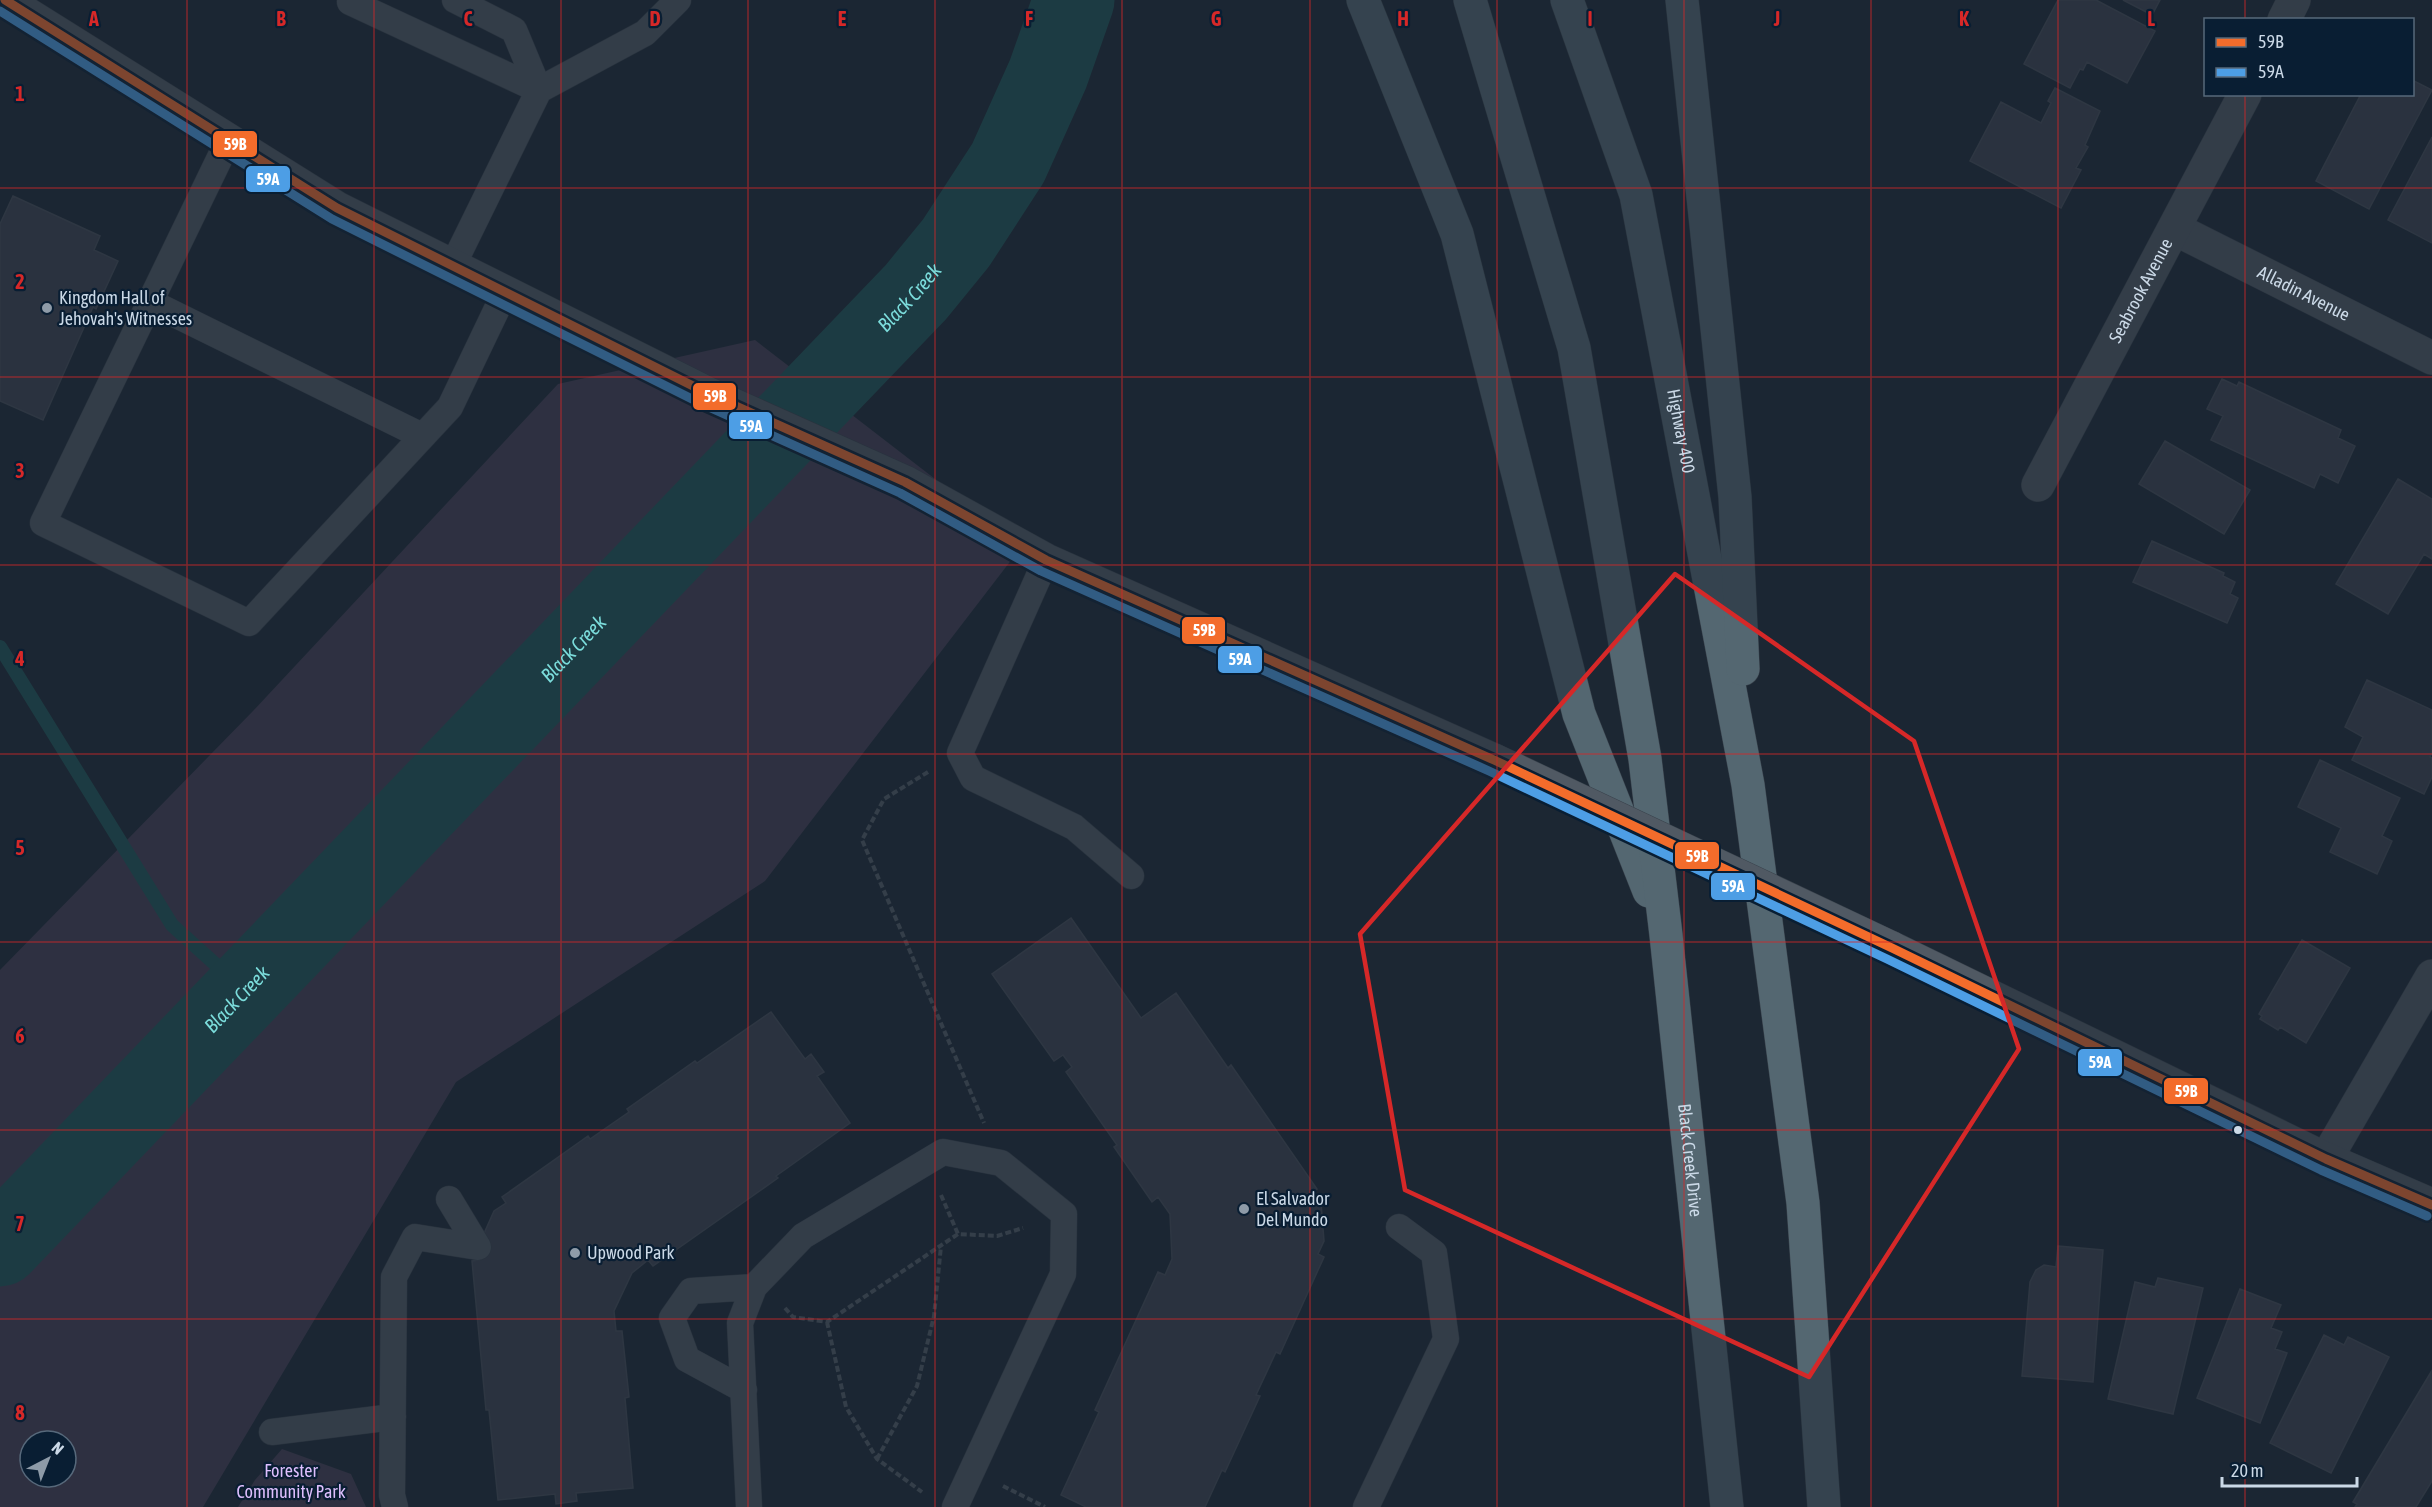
<svg xmlns="http://www.w3.org/2000/svg" width="2432" height="1507" font-family="'Asap Condensed',sans-serif">
<style>
.green{fill:#453d53;fill-rule:evenodd}
.lines{fill:none;stroke-linecap:round;stroke-linejoin:round}
.stream{stroke:#1e5657;stroke-width:14}
.river{stroke:#1e5657;stroke-width:81}
.building{fill:#3c414e;stroke:#454b56;stroke-width:1.5}
.service-casing{stroke:#38414b;stroke-width:27}
.minor-casing{stroke:#38414b;stroke-width:34}
.tertiary-casing{stroke:#38414b;stroke-width:34}
.motorway-casing{stroke:#38414b;stroke-width:34}
.path{stroke:#525b64;stroke-width:4;stroke-dasharray:6 3;stroke-linecap:butt}
.service{stroke:#505963;stroke-width:26}
.minor{stroke:#505963;stroke-width:33}
.tertiary{stroke:#505963;stroke-width:33}
.motorway{stroke:#546771;stroke-width:33}
.tertiary-bridge-casing{stroke:#38414b;stroke-width:34;stroke-linecap:butt}
.tertiary-bridge{stroke:#505963;stroke-width:33}
.bus-1-casing{stroke:#091e33;stroke-width:14}
.bus-2-casing{stroke:#091e33;stroke-width:14}
.bus-1{stroke:#f36c2b;stroke-width:9}
.bus-2{stroke:#4d9ee5;stroke-width:9}
.marked{fill:none;stroke:#d62828;stroke-width:4.5;stroke-linejoin:round}
.grid{fill:none;stroke:#d62828;stroke-width:1.5;stroke-opacity:0.55}
.poi-dot{fill:#8e9ba8;stroke:#091e33;stroke-width:2}
.bus-dot{fill:#cbd9e7;stroke:#091e33;stroke-width:2}
.labels{text-anchor:middle;stroke-width:4.5;stroke-linejoin:round;paint-order:stroke}
.street-label{font-size:18px;fill:#cbd9e7;stroke:#091e33}
.poi-label{font-size:18px;fill:#cbd9e7;stroke:#091e33;text-anchor:start}
.park-label{font-size:18px;fill:#debffe;stroke:#091e33}
.water-label{font-size:20px;font-style:italic;fill:#7bdcdb;stroke:#091e33}
.grid-label{font-size:20px;text-anchor:middle;font-weight:bold;fill:#d62828;stroke:#091e33;stroke-width:4.5;stroke-linejoin:round;paint-order:stroke}
.line-badge{stroke:#091e33;stroke-width:2}
.badge-label{font-size:16px;text-anchor:middle;font-weight:bold;fill:#fff}
</style>
<rect width="100%" height="100%" fill="#1c2733"/>
<!-- green -->
<path class="green" d="M755,340L1022,546L765,881L456,1082L203,1507H0V970L253,711L558,384ZM30,1441H66V1477H30Z
M282,1449L351,1474L366,1507H238L255,1480Z"/>
<g class="lines">
<!-- stream -->
<path class="stream" d="M0,647L172,925L245,991"/>
<!-- river -->
<path class="river" id="s1" d="M0,1246L916,292L956,243L1008,163L1048,74L1074,0"/>
</g>
<!-- building -->
<path class="building" d="M2058,0H2096L2155,31L2127,83L2087,62L2083,70L2080,69L2070,88L2024,64Z
M2123,0H2160L2152,15Z
M2412,80L2432,90L2369,209L2316,181L2361,94H2412Z
M2055,88L2100,111L2085,145L2088,147L2076,168L2081,170L2061,208L1970,161L2001,102L2041,123L2051,103L2048,101Z
M2432,137V243L2388,220Z
M13,196L100,236L94,250L118,261L96,309L93,307L43,420L0,401V224Z
M2222,379L2237,386L2239,382L2341,430L2338,438L2355,446L2338,483L2320,474L2314,488L2211,440L2223,416L2207,409Z
M2165,441L2250,490L2224,534L2139,484Z
M2398,479L2432,499V559L2424,554L2388,614L2336,584Z
M2152,541L2224,573L2223,576L2235,582L2230,594L2238,598L2227,623L2133,582Z
M2367,680L2432,710V752L2430,757L2432,758V777L2424,794L2352,760L2363,737L2345,727Z
M2320,760L2400,798L2382,836L2392,841L2377,874L2330,852L2341,828L2298,807Z
M1071,918L1141,1018L1176,993L1228,1068L1231,1065L1317,1189L1313,1192L1321,1203L1324,1241L1318,1254L1324,1257L1280,1354L1276,1352L1256,1395L1260,1396L1225,1472L1222,1470L1205,1507H1086L1061,1495L1099,1412L1095,1410L1158,1272L1165,1275L1172,1259L1170,1214L1158,1197L1152,1202L1114,1147L1117,1145L1066,1072L1072,1067L1063,1055L1054,1061L992,974Z
M2302,940L2350,968L2306,1043L2280,1027L2278,1030L2260,1019L2262,1016L2259,1014Z
M771,1012L805,1059L811,1054L824,1072L817,1076L850,1123L776,1176L778,1178L653,1266L648,1260L632,1273L614,1311L616,1331H622L629,1397L625,1398L633,1488L576,1493L577,1501L556,1504L555,1494L498,1500L489,1410H486L472,1261L479,1260L478,1247L494,1211L506,1203L502,1197L588,1136L590,1139L629,1112L627,1109L695,1061L697,1063Z
M2058,1246L2103,1250L2093,1382L2022,1376L2030,1282L2036,1270L2044,1265L2056,1267Z
M2158,1278L2203,1288L2173,1414L2108,1399L2135,1282L2155,1287Z
M2240,1289L2281,1305L2271,1328L2282,1332L2275,1349L2287,1353L2260,1423L2197,1398Z
M2324,1335L2344,1345L2348,1337L2389,1357L2331,1473L2270,1443Z
M2431,1372L2432,1481L2416,1507H2355L2357,1504L2353,1502Z"/>
<g class="lines">
<!-- service casing -->
<g class="service-casing">
<path id="service" d="M455,0L514,30L539,90
M350,2L539,90
M228,141L43,523L249,623L450,407L505,292
M453,265L539,90L645,33L678,0
M150,302L422,436
M1046,560L960,753L973,778L1074,827L1131,876
M744,1390L687,1359L672,1318L691,1291L754,1287
M272,1432L393,1417
M395,1507L392,1495L394,1277L415,1237L478,1247L449,1199
M749,1507L740,1323L754,1287L803,1236L943,1152L1001,1163L1064,1214L1063,1274L955,1507
M1366,1507L1446,1339L1434,1253L1399,1227"/>
</g>
<!-- minor casing -->
<g class="minor-casing">
<g id="minor">
<path d="M2284,20L2294,0"/>
<path id="s2" d="M2175,229L2432,358"/>
<path id="s3" d="M2038,485L2245,94"/>
<path d="M2326,1159L2432,976"/>
</g>
</g>
<!-- tertiary casing -->
<g class="tertiary-casing">
<path id="tertiary" d="M5,0L337,208L707,393L905,482L1046,560L1494,760
M1892,948L2326,1159L2432,1205"/>
</g>
<!-- motorway casing -->
<g class="motorway-casing">
<g id="motorway">
<path d="M1363,0L1457,234L1579,714L1649,891"/>
<path id="s4" d="M1470,0L1574,348L1645,759L1666,935L1727,1507"/>
<path id="s5" d="M1567,0L1636,195L1748,785L1803,1203L1824,1507"/>
<path d="M1682,0L1735,497L1743,669"/>
</g>
</g>
<!-- path -->
<path class="path" d="M928,772L884,799L862,840L984,1123
M941,1195L958,1234
M785,1308L793,1317L827,1322L958,1234L997,1236L1023,1228
M827,1322L846,1407L877,1459L922,1492
M877,1459L917,1386L934,1316L941,1246
M1003,1486L1045,1507"/>
<!-- service -->
<use href="#service" class="service"/>
<!-- minor -->
<use href="#minor" class="minor"/>
<!-- tertiary -->
<use href="#tertiary" class="tertiary"/>
<!-- motorway -->
<use href="#motorway" class="motorway"/>
<!-- tertiary-bridge casing -->
<g class="tertiary-bridge-casing">
<path id="tertiary-bridge" d="M1494,760L1892,948"/>
</g>
<!-- tertiary-bridge -->
<use href="#tertiary-bridge" class="tertiary-bridge"/>
<!-- bus-1 casing -->
<g class="bus-1-casing">
<path id="bus-1" d="M5,0L337,208L707,393L905,482L1046,560L1494,760L1892,948L2326,1159L2432,1205"/>
</g>
<!-- bus-2 casing -->
<g class="bus-2-casing">
<path id="bus-2" d="M0,11L332,219L702,404L900,493L1041,571L1489,771L1887,959L2321,1170L2427,1216"/>
</g>
<!-- bus-1 -->
<use href="#bus-1" class="bus-1"/>
<!-- bus-2 -->
<use href="#bus-2" class="bus-2"/>
</g>
<!-- marked area -->
<path d="M0 0H2432V1507H0ZM1675,574L1914,741L2019,1049L1809,1377L1405,1190L1360,934Z" fill="#1c2733" fill-opacity=".55" fill-rule="evenodd"/>
<path class="marked" d="M1675,574L1914,741L2019,1049L1809,1377L1405,1190L1360,934Z"/>
<!-- grid -->
<path class="grid" d="M187,0V1507M374,0V1507M561,0V1507M748,0V1507M935,0V1507M1122,0V1507M1310,0V1507M1497,0V1507M1684,0V1507M1871,0V1507M2058,0V1507M2245,0V20M2245,94V1507M0,188H2432M0,377H2432M0,565H2432M0,754H2432M0,942H2432M0,1130H2432M0,1319H2432"/>
<!-- markers -->
<g class="poi-dot">
<circle cx="47" cy="308" r="6"/>
<circle cx="1244" cy="1209" r="6"/>
<circle cx="575" cy="1253" r="6"/>
</g>
<circle class="bus-dot" cx="2238" cy="1130" r="5"/>
<g class="labels">
<!-- street labels -->
<g class="street-label">
<text dy="6" stroke="none"><textPath href="#s3" startOffset="220">Seabrook Avenue</textPath></text>
<text dy="6" stroke="none"><textPath href="#s2" startOffset="144">Alladin Avenue</textPath></text>
<text dy="6" stroke="none"><textPath href="#s5" startOffset="447">Highway 400</textPath></text>
<text dy="6" stroke="none"><textPath href="#s4" startOffset="1184">Black Creek Drive</textPath></text>
</g>
<!-- poi labels -->
<g class="poi-label">
<text x="59" y="304">Kingdom Hall of<tspan x="59" dy="21">Jehovah's Witnesses</tspan></text>
<text x="1256" y="1205">El Salvador<tspan x="1256" dy="21">Del Mundo</tspan></text>
<text x="587" y="1259">Upwood Park</text>
</g>
<!-- park labels -->
<g class="park-label">
<text x="291" y="1477">Forester<tspan x="291" dy="21">Community Park</tspan></text>
</g>
<!-- water labels -->
<g class="water-label">
<text dy="7" stroke="none"><textPath href="#s1" startOffset="1314">Black Creek</textPath></text>
<text dy="7" stroke="none"><textPath href="#s1" startOffset="828">Black Creek</textPath></text>
<text dy="7" stroke="none"><textPath href="#s1" startOffset="342">Black Creek</textPath></text>
</g>
</g>
<g class="grid-label">
<text x="94" y="26">A</text>
<text x="281" y="26">B</text>
<text x="468" y="26">C</text>
<text x="655" y="26">D</text>
<text x="842" y="26">E</text>
<text x="1029" y="26">F</text>
<text x="1216" y="26">G</text>
<text x="1403" y="26">H</text>
<text x="1590" y="26">I</text>
<text x="1777" y="26">J</text>
<text x="1964" y="26">K</text>
<text x="2151" y="26">L</text>
<text x="20" y="101">1</text>
<text x="20" y="289">2</text>
<text x="20" y="478">3</text>
<text x="20" y="666">4</text>
<text x="20" y="855">5</text>
<text x="20" y="1043">6</text>
<text x="20" y="1231">7</text>
<text x="20" y="1420">8</text>
</g>
<g class="line-badge">
<rect x="212" y="130" width="46" height="28" rx="6" fill="#f36c2b"/>
<rect x="245" y="165" width="46" height="28" rx="6" fill="#4d9ee5"/>
<rect x="692" y="382" width="45" height="29" rx="6" fill="#f36c2b"/>
<rect x="728" y="411" width="45" height="29" rx="6" fill="#4d9ee5"/>
<rect x="1181" y="616" width="45" height="29" rx="6" fill="#f36c2b"/>
<rect x="1217" y="645" width="46" height="29" rx="6" fill="#4d9ee5"/>
<rect x="1674" y="841" width="46" height="29" rx="6" fill="#f36c2b"/>
<rect x="1710" y="872" width="46" height="29" rx="6" fill="#4d9ee5"/>
<rect x="2077" y="1048" width="46" height="29" rx="6" fill="#4d9ee5"/>
<rect x="2163" y="1077" width="46" height="28" rx="6" fill="#f36c2b"/>
</g>
<g class="badge-label">
<text x="235" y="150">59B</text>
<text x="268" y="185">59A</text>
<text x="715" y="402">59B</text>
<text x="751" y="432">59A</text>
<text x="1204" y="636">59B</text>
<text x="1240" y="665">59A</text>
<text x="1697" y="862">59B</text>
<text x="1733" y="892">59A</text>
<text x="2100" y="1068">59A</text>
<text x="2186" y="1097">59B</text>
</g>
<!-- legend -->
<rect x="2204" y="18" width="210" height="78" fill="#091e33" stroke="#57697b" stroke-width="1.5"/>
<rect x="2216" y="38" width="30" height="9" fill="#f36c2b" stroke="#57697b" stroke-width="1.5"/>
<text x="2258" y="48" font-size="18" fill="#cbd9e7">59B</text>
<rect x="2216" y="68" width="30" height="9" fill="#4d9ee5" stroke="#57697b" stroke-width="1.5"/>
<text x="2258" y="78" font-size="18" fill="#cbd9e7">59A</text>
<!-- north arrow -->
<g transform="translate(48 1459) rotate(42)"><circle r="28" fill="#091e33" stroke="#57697b" stroke-width="1.5"/>
<path d="M0-4.5L10 22L0 15L-10 22Z" fill="#8e9ba8"/>
<text y="-9" font-size="16" font-weight="bold" text-anchor="middle" fill="#cbd9e7">N</text>
</g>
<!-- scale -->
<path d="M2222 1477v9h135v-9" fill="none" stroke="#cbd9e7" stroke-width="3"/>
<text x="2231" y="1477" font-size="18" fill="#cbd9e7" stroke="#091e33" stroke-width="4.5" paint-order="stroke">20 m</text>
</svg>
